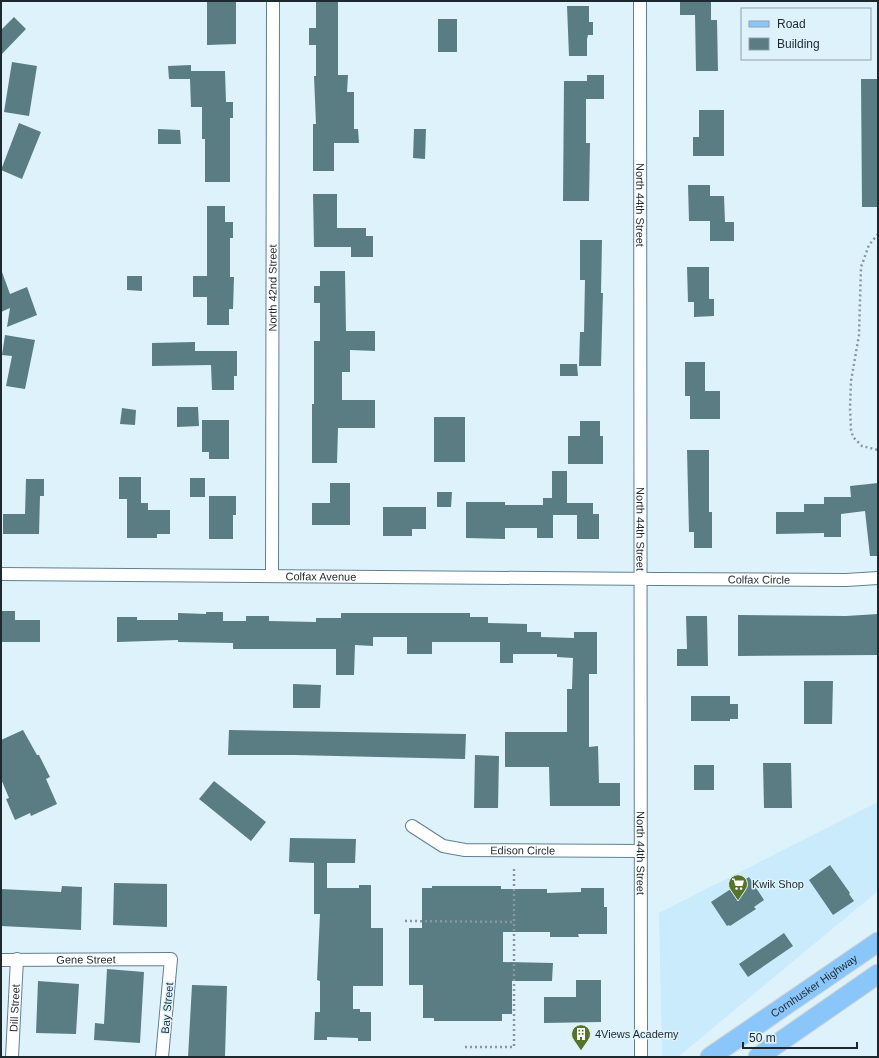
<svg xmlns="http://www.w3.org/2000/svg" width="879" height="1058" font-family="Helvetica,sans-serif">
<style>
.built{fill:#c9ebfb}
.building{fill:#597d83}
.lines{fill:none;stroke-linecap:round;stroke-linejoin:round}
.minor-casing{stroke:#61808e;stroke-width:14}
.primary-casing{stroke:#d2d4d5;stroke-width:21}
.path{stroke:#8797a0;stroke-width:2.5;stroke-dasharray:2 3;stroke-linecap:butt}
.minor{stroke:#fff;stroke-width:12}
.primary{stroke:#8bc6fa;stroke-width:19}
.labels{text-anchor:middle;stroke-width:3;stroke-linejoin:round;paint-order:stroke}
.street-label{font-size:11px;fill:#1c292f;stroke:#def2fc}
.poi-label{font-size:11px;fill:#1c292f;stroke:#def2fc;text-anchor:start}
</style>
<rect width="100%" height="100%" fill="#def2fc"/>
<!-- built -->
<path class="built" d="M878,802V891L678,1057H662L659,913Z"/>
<!-- building -->
<path class="building" d="M207,1H236V44L207,45Z
M316,1H338V75H348L347,92H354V129H358L359,143H334V171H313V124H316L314,76H316V45H309V28H316Z
M680,1H711V20H717L718,71H696L695,15H680Z
M567,6H589V22H593V35H588L587,39V56H569Z
M14,17L26,29L1,55V30Z
M438,19H457V52H438Z
M12,62L37,66L29,116L4,112Z
M191,65V71H225L226,102H233V118H230V182H205V139H202V107H191L190,79H169L168,66Z
M587,75H604V99H586V143H590L589,201H563L564,81H587Z
M861,79H877L878,207H862Z
M699,110H724V156H693V137H699Z
M19,123L41,132L22,179L1,170Z
M158,129L180,130L181,144H158Z
M414,129H426L425,159L413,158Z
M688,185H710V196H724L725,222H734V241H710V221H689Z
M313,194H337V228H366V236H373V257H351V247H314Z
M207,206H225V222H233V238H230V277H234L233,309H229V325H207V297H193V276H207Z
M580,240H602L601,293H603L601,366H579L580,332H584L585,280H580Z
M687,267H709V299H714V316L694,317V302H688Z
M320,271H345L346,331H375V351L350,350V372H342V400H375V428H338L337,463H312V404H314V341H320V303H314V286H320Z
M2,272L10,294L27,287L37,315L7,327L10,308L1,312Z
M127,276H142V291L127,290Z
M5,335L35,340L25,389L6,386L12,356L2,355Z
M195,342V351H237V376H234V390H212L211,365L152,366V343Z
M685,362H705V391H720V419H690V396H685Z
M560,364H577L578,376H560Z
M177,407H198L199,426L177,427Z
M122,408L136,410L135,425L120,424Z
M434,417H465V462H434Z
M202,420H229V459H209V452H202Z
M580,421H600V436H603V464H568V436H580Z
M687,450H709V512H712V548H694V532H689Z
M552,471H567V503H593V514H599V539H577V515H553V538H537V528H505V539L466,538V502H505V505H543V498H552Z
M119,477H141V503H148V510H170V534H157V538H127V499H119Z
M190,478H205V497H190Z
M26,479H44V496H40L39,534H3V514H25Z
M330,483H350V525H312V503H330Z
M878,483V556H870L865,511L841,514V537H824V533L776,534V512H804V504H824V497H851L850,486Z
M437,492H452L451,507H437Z
M209,496H236V515H233V539H209Z
M383,507H426V529H412V536H383Z
M1,611H15V620H40V642H1Z
M206,612H223V621H246V616H269V621L316,622V618H341V613H470V617H488V623L527,624V632H541V637L574,638V632H597V674H589V747L598,746L599,783H620V806H550L549,767H505V732H567V689H572L573,658L557,657V654H513V663H500V642H432V654H407V637H373V646L355,645L354,675H336V649H233V643L178,642V640L117,642V617H137V620H178V613L206,614Z
M878,614V655L738,656V615L846,616Z
M686,616H707L708,666H677V649H687Z
M804,681H833L832,724H804Z
M293,684L321,685L320,708H293Z
M691,696H730V704H738V719H730V721H691Z
M23,730L37,755H39L50,777L46,779L57,804L31,816L30,813L15,820L6,799L9,798L1,779V740Z
M229,730L466,734L465,759L294,755H228Z
M475,755L499,756L498,808H474Z
M763,763H791L792,808H764Z
M694,765H714V790H694Z
M214,781L266,822L251,841L199,799Z
M290,838L356,839L355,863H327V888H359V885H371V928H383V986H353V1009H360V1012H371V1041H358V1038L327,1037V1040H314L315,1012H320V981L317,980L320,914H314V863L289,862Z
M830,865L850,893L849,894L854,901L833,915L809,880Z
M749,877L764,900L754,907L756,909L730,926L729,925L727,926L711,902Z
M114,883L167,884V927L113,925Z
M62,886L82,887L81,930L1,926V889L61,892Z
M432,886H501V889H547V893L581,892V888H604V907H607V934H578L579,937H550V932H503V962L553,963L552,981H512V1014H502V1021H434V1018H423V985H409V928H422V888H432Z
M784,933L793,946L748,977L739,964Z
M107,969L144,972L140,1043L94,1040L95,1023L104,1024Z
M576,980H601V1022L544,1023V997H576Z
M38,981L79,984L76,1034L36,1033Z
M192,985L227,986L225,1057H188Z"/>
<g class="lines">
<!-- minor casing -->
<g class="minor-casing">
<g id="minor">
<path id="s1" d="M640,1L641,1057"/>
<path id="s2" d="M1,574L657,579L846,580L878,578"/>
<path id="s3" d="M272,576L273,1"/>
<path id="s4" d="M412,826L443,846L465,850L641,851"/>
<path id="s5" d="M1,960L171,959L162,1057"/>
<path id="s6" d="M12,1057L17,959"/>
</g>
</g>
<!-- primary casing -->
<g class="primary-casing">
<g id="primary">
<path id="s7" d="M710,1057L878,942"/>
<path d="M758,1057L878,974"/>
</g>
</g>
<!-- path -->
<path class="path" d="M878,234L869,245L861,267L859,335L851,381L850,408L851,430L853,437L862,446L878,450
M405,921L514,922
M465,1047H514V867"/>
<!-- minor -->
<use href="#minor" class="minor"/>
<!-- primary -->
<use href="#primary" class="primary"/>
</g>
<!-- icons -->
<defs>
<g id="supermarket-pin" transform="scale(1)"><path d="M0 17L-7.5 6A9.5 9.5 0 1 1 7.5 6Z" fill="#567429" stroke="#def2fc"/><path d="M-6-5.5h2.5l.6 2H6L4.5 2H-2.5L-4.4-4H-6ZM-1.5 3.2a1.3 1.3 0 1 0 .1 0ZM3 3.2a1.3 1.3 0 1 0 .1 0Z" fill="#fff"/></g>
<g id="building-pin" transform="scale(1)"><path d="M0 17L-7.5 6A9.5 9.5 0 1 1 7.5 6Z" fill="#567429" stroke="#def2fc"/><path d="M-4-6H4V6H1V3H-1V6H-4ZM-2.5-4.3h1.7v1.8h-1.7ZM.8-4.3h1.7v1.8H.8ZM-2.5-1h1.7V.8h-1.7ZM.8-1h1.7V.8H.8Z" fill="#fff"/></g>
</defs>
<g fill-rule="evenodd">
<use href="#supermarket-pin" x="738" y="884"/>
<use href="#building-pin" x="581" y="1034"/>
</g>
<g class="labels">
<!-- street labels -->
<g class="street-label">
<text dy="4" stroke="none"><textPath href="#s1" startOffset="204">North 44th Street</textPath></text>
<text dy="4" stroke="none"><textPath href="#s3" startOffset="288">North 42nd Street</textPath></text>
<text dy="4" stroke="none"><textPath href="#s1" startOffset="528">North 44th Street</textPath></text>
<text dy="4" stroke="none"><textPath href="#s2" startOffset="320">Colfax Avenue</textPath></text>
<text dy="4" stroke="none"><textPath href="#s2" startOffset="758">Colfax Circle</textPath></text>
<text dy="4" stroke="none"><textPath href="#s4" startOffset="117">Edison Circle</textPath></text>
<text dy="4" stroke="none"><textPath href="#s1" startOffset="852">North 44th Street</textPath></text>
<text dy="4" stroke="none"><textPath href="#s5" startOffset="85">Gene Street</textPath></text>
<text dy="4" stroke="none"><textPath href="#s7" startOffset="126">Cornhusker Highway</textPath></text>
<text dy="4" stroke="none"><textPath href="#s6" startOffset="49">Dill Street</textPath></text>
<text transform="translate(167 1008) rotate(-85)" y="4">Bay Street</text>
</g>
<!-- poi labels -->
<g class="poi-label">
<text x="752" y="888">Kwik Shop</text>
<text x="595" y="1038">4Views Academy</text>
</g>
</g>
<!-- border -->
<rect width="879" height="1058" fill="none" stroke="#1c292f" stroke-width="4"/>
<!-- legend -->
<rect x="741" y="8" width="130" height="52" fill="#def2fc" stroke="#90a2aa"/>
<rect x="749" y="21" width="20" height="6" fill="#8bc6fa" stroke="#90a2aa"/>
<text x="777" y="28" font-size="12" fill="#1c292f">Road</text>
<rect x="749" y="38" width="20" height="12" fill="#597d83" stroke="#90a2aa"/>
<text x="777" y="48" font-size="12" fill="#1c292f">Building</text>
<!-- scale -->
<path d="M743 1042v6h114v-6" fill="none" stroke="#1c292f" stroke-width="2"/>
<text x="749" y="1042" font-size="12" fill="#1c292f" stroke="#def2fc" stroke-width="3" paint-order="stroke">50 m</text>
</svg>
